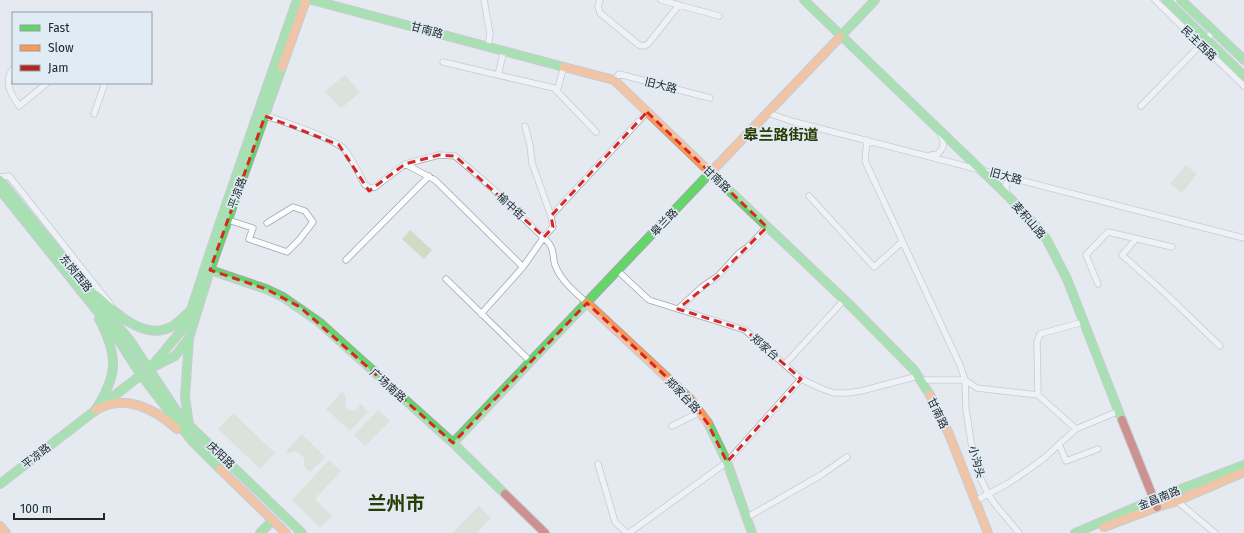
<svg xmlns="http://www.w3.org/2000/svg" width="1244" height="533" font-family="'Fira Sans','Noto Sans SC',sans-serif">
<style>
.green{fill:#cfdbc2}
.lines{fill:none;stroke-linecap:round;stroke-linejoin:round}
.street-casing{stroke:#a3a7ac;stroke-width:7}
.fast-casing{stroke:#a3a7ac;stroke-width:10}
.slow-casing{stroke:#a3a7ac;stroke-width:10}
.jam-casing{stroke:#a3a7ac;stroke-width:10}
.street{stroke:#fbfcfd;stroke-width:5.5}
.fast{stroke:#63d668;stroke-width:8}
.slow{stroke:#ff974d;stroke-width:8}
.jam{stroke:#b3261e;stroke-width:8}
.marked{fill:none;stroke:#d62828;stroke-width:3;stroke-dasharray:8 5;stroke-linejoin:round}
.labels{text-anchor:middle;stroke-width:3.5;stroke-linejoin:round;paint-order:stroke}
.street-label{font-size:11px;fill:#22272a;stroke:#dfebf5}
.district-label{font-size:15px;font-weight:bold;fill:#2c3b01;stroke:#dfebf5}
.town-label{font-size:19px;font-weight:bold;fill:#2c3b01;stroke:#dfebf5}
</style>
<rect width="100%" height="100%" fill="#e4eaf0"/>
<!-- green -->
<path class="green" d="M345,75L360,92L341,109L325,91Z
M1186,165L1197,174L1182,193L1170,184Z
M410,230L432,250L424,259L402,239Z
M342,392L346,396L345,404L348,410L355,411L361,404L368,412L350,431L326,409Z
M378,410L390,421L365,446L354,435Z
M233,413L275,453L260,469L218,429Z
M302,434L325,457L310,472L304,466V458L298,453L293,451L289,454L286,451Z
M329,460L341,471L315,499L332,516L320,528L292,500Z
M479,506L491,518L476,533H454L453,532Z"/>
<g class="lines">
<!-- street casing -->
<g class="street-casing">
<path id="street" d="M484,0L490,34L488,46
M600,0L598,6L600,13L639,45L644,46L648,44L679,5
M661,0L719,16
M1155,0L1244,86
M504,50L498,75L554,88L596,132
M443,62L498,75
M13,69C3,82 11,94 19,106L47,83
M614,80L619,74L710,98
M557,91L564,66
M1141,106L1214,31
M768,113L791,121L1244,238
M94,114L105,83
M262,115C277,119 336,139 345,150C353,160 359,174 365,185L370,188L375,187L405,164L435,180L523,267
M525,126L530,145L532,163L551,216
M867,140L865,161L960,365L965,380L966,409L971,442L979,475L988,494L994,503L1019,533
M931,155L938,154L943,147V139L940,134
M405,164L439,155L455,156L491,187L548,242C555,250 552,256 555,265C561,281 575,292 587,303
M0,177L9,176L111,305
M1008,194C1005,189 1005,184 1009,180L1015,179
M809,196L874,267L902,242
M228,220L253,228L249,239L287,252L299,240L313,222L305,211L293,207L267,223
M1136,239L1122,255L1167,295L1220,346
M346,260L429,176
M618,271L649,300L745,330L801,379L820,388L834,393H847L861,391L918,376
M446,279L531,362
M1098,284L1086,255L1108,232L1172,247
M678,309L702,287L718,276L739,253L748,247L767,227
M481,314L523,267L544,237L553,227L551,216L647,112
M785,364L844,300
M920,380H965L977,388L1038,395L1076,429
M1038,395L1037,342L1040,334L1083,322
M672,426L700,412
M1059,444L1066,461L1098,449
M598,464L615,522L627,533
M975,501L1007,484L1025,472L1043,459L1076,429L1119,411
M1177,501L1215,533
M746,518L821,475L847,457
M629,533L727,462L801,379"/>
</g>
<!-- fast casing -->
<g class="fast-casing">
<path id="fast" d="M312,0L564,67
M804,0L1009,197L1037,227L1047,240L1067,279L1122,420
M1166,0L1244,76
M1181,0L1244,60
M840,37L875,0
M714,176L853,308L914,370L930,395
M0,180L131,342L176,410L189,425L302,533
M0,190L110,327L141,375L192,441L220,469
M210,270L266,289L283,297L319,322L453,443L505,494
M96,295C115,312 143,341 171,327C178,323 184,316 190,311
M189,338L185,397L189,425
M151,367L186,325L219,225L297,0
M149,369L175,356L189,338L210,270L282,67
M94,412C118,376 119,357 99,319
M708,423L727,462L752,533
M453,443L710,173
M0,484L141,375
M260,533L273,520
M1075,533L1155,499L1244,465"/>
</g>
<!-- slow casing -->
<g class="slow-casing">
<path id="slow" d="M282,67L306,0
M564,67L614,80L714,176
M710,173L840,37
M587,303L690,399L708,423
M930,395L949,434L988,533
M96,410C125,393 155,409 177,429
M220,469L286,533
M0,526L6,533
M1104,527L1157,507L1177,501L1244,472"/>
</g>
<!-- jam casing -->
<g class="jam-casing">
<path id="jam" d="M1122,420L1157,507
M505,494L545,533"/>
</g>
<!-- street -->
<use href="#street" class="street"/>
<!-- fast -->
<use href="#fast" class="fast"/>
<!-- slow -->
<use href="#slow" class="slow"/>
<!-- jam -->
<use href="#jam" class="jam"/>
</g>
<!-- marked area -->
<path d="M0 0H1244V533H0ZM647,112L767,227L718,276L678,309L745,330L801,379L727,462L708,424L690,399L587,303L453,443L300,307L266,289L210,270L265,116L339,145L369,191L405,164L439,155L455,156L544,237L553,227L551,216Z" fill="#e4eaf0" fill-opacity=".55" fill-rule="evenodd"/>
<path class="marked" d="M647,112L767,227L718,276L678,309L745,330L801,379L727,462L708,424L690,399L587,303L453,443L300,307L266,289L210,270L265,116L339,145L369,191L405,164L439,155L455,156L544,237L553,227L551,216Z"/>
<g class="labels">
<!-- street labels -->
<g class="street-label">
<text transform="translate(427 30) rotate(15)" y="4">甘南路</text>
<text transform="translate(1199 43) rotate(44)" y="4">民主西路</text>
<text transform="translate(661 85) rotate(14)" y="4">旧大路</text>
<text transform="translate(1006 176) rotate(15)" y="4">旧大路</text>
<text transform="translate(717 179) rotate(44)" y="4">甘南路</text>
<text transform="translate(237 193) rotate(-70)" y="4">平凉路</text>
<text transform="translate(511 206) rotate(43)" y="4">榆中街</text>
<text transform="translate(1029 220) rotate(49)" y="4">麦积山路</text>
<text transform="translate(664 222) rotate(-46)" y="4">皋兰路</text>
<text transform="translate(76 273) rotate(51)" y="4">东岗西路</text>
<text transform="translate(765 347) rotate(41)" y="4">郑家台</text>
<text transform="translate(388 385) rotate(42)" y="4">广场南路</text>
<text transform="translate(683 395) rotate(46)" y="4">郑家台路</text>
<text transform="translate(938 413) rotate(64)" y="4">甘南路</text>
<text transform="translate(221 455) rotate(44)" y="4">庆阳路</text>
<text transform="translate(36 456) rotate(-38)" y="4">平凉路</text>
<text transform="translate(977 462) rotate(75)" y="4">小沟头</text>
<text transform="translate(1159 498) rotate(-22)" y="4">金昌南路</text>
</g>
<!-- district labels -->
<g class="district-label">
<text x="781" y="140">皋兰路街道</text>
</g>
<!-- town labels -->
<g class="town-label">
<text x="396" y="510">兰州市</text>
</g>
</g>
<!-- legend -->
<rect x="12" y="12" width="140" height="72" fill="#dfebf5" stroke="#939da4"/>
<rect x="20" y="25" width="20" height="6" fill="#63d668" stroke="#939da4"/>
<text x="48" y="32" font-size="12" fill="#22272a">Fast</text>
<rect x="20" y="45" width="20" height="6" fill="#ff974d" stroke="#939da4"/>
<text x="48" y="52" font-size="12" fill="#22272a">Slow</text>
<rect x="20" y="65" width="20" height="6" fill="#b3261e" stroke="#939da4"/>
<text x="48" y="72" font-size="12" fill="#22272a">Jam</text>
<!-- scale -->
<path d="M14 513v6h90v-6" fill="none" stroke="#22272a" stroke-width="2"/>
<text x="20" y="513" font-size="12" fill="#22272a" stroke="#dfebf5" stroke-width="3" paint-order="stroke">100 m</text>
</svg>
